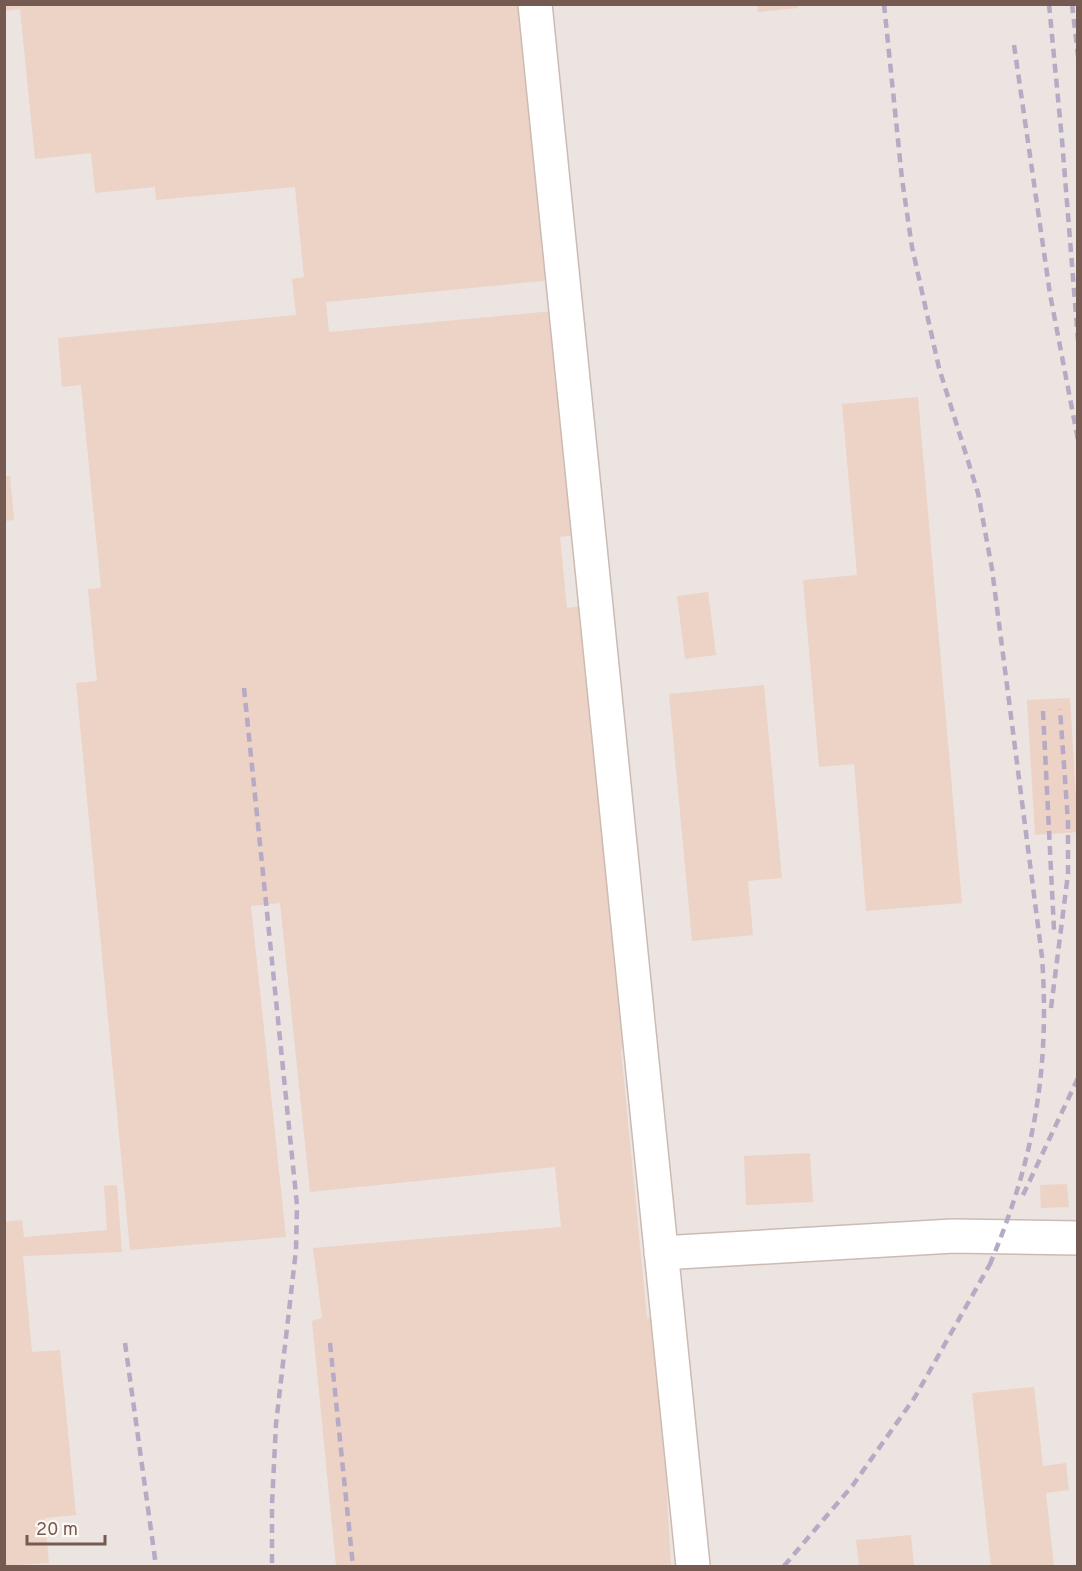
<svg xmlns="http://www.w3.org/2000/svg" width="1082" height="1571" font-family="Overpass,sans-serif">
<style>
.industrial{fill:#ebe4e1}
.building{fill:#edd2c6}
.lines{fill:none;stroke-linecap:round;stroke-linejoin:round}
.minor-casing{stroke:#ccbbb2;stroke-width:36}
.minor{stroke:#fff;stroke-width:33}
.rail{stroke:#b6aac4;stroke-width:4.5;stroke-dasharray:9 6;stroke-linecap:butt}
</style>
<rect width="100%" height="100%" fill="#fbf3ec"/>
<!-- industrial -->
<path class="industrial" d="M5,5H1077V1566H5Z"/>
<!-- building -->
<path class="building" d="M4,4H526L553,280L326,302L329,332L564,310L586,534L560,537L567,608L591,605L634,1048L621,1049L647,1318L657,1317L671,1566H336L312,1321L322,1318L313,1248L561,1227L555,1167L310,1192L280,903L251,906L286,1237L130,1250L76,683L97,681L88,589L101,588L81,385L62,387L58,338L296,315L292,279L304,277L295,187L156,200L155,187L95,193L91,153L35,159L20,9L4,11Z
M757,4H797L798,8L758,12Z
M918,397L962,903L866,911L854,764L819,767L803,580L857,575L842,404Z
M5,476H10L14,520L5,521Z
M708,592L716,655L685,659L677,596Z
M764,685L782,878L748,881L753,935L692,941L669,694Z
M1070,698L1078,832L1035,835L1027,700Z
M810,1153L813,1202L746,1205L744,1156Z
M1067,1184L1069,1207L1041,1208L1040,1185Z
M117,1185L122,1252L23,1256L32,1352L60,1350L76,1515L45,1518L49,1563L4,1566V1355H6L4,1222L22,1220L24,1237L107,1230L104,1186Z
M1034,1387L1043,1466L1066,1463L1069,1490L1046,1493L1054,1566H991L972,1393Z
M911,1535L914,1566H859L856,1540Z"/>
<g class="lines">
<!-- minor casing -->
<g class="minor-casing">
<path id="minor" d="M535,4L693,1566
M661,1253L953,1236L1078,1238"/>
</g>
<!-- minor -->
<use href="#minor" class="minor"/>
<!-- rail -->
<path class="rail" d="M884,4L902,179L912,247L939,368L978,493L992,569L1042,957C1050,1070 1034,1160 990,1264
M1049,4L1062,140L1078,340
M1072,4L1078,56
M1014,45L1050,294L1078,440
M244,688L297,1205L296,1250L276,1424L272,1504V1566
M1043,711L1054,930
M1051,1008L1068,874V822L1060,709
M1023,1195L1078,1078
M125,1343L156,1566
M330,1343L353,1566
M784,1566L853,1485L915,1397L994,1257"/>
</g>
<!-- border -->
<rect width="1082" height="1571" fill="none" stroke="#745a51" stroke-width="12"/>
<!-- scale -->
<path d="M27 1535v9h78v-9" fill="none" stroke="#745a51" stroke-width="3"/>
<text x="36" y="1535" font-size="18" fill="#745a51" stroke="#fdf8f2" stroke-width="4.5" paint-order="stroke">20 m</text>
</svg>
